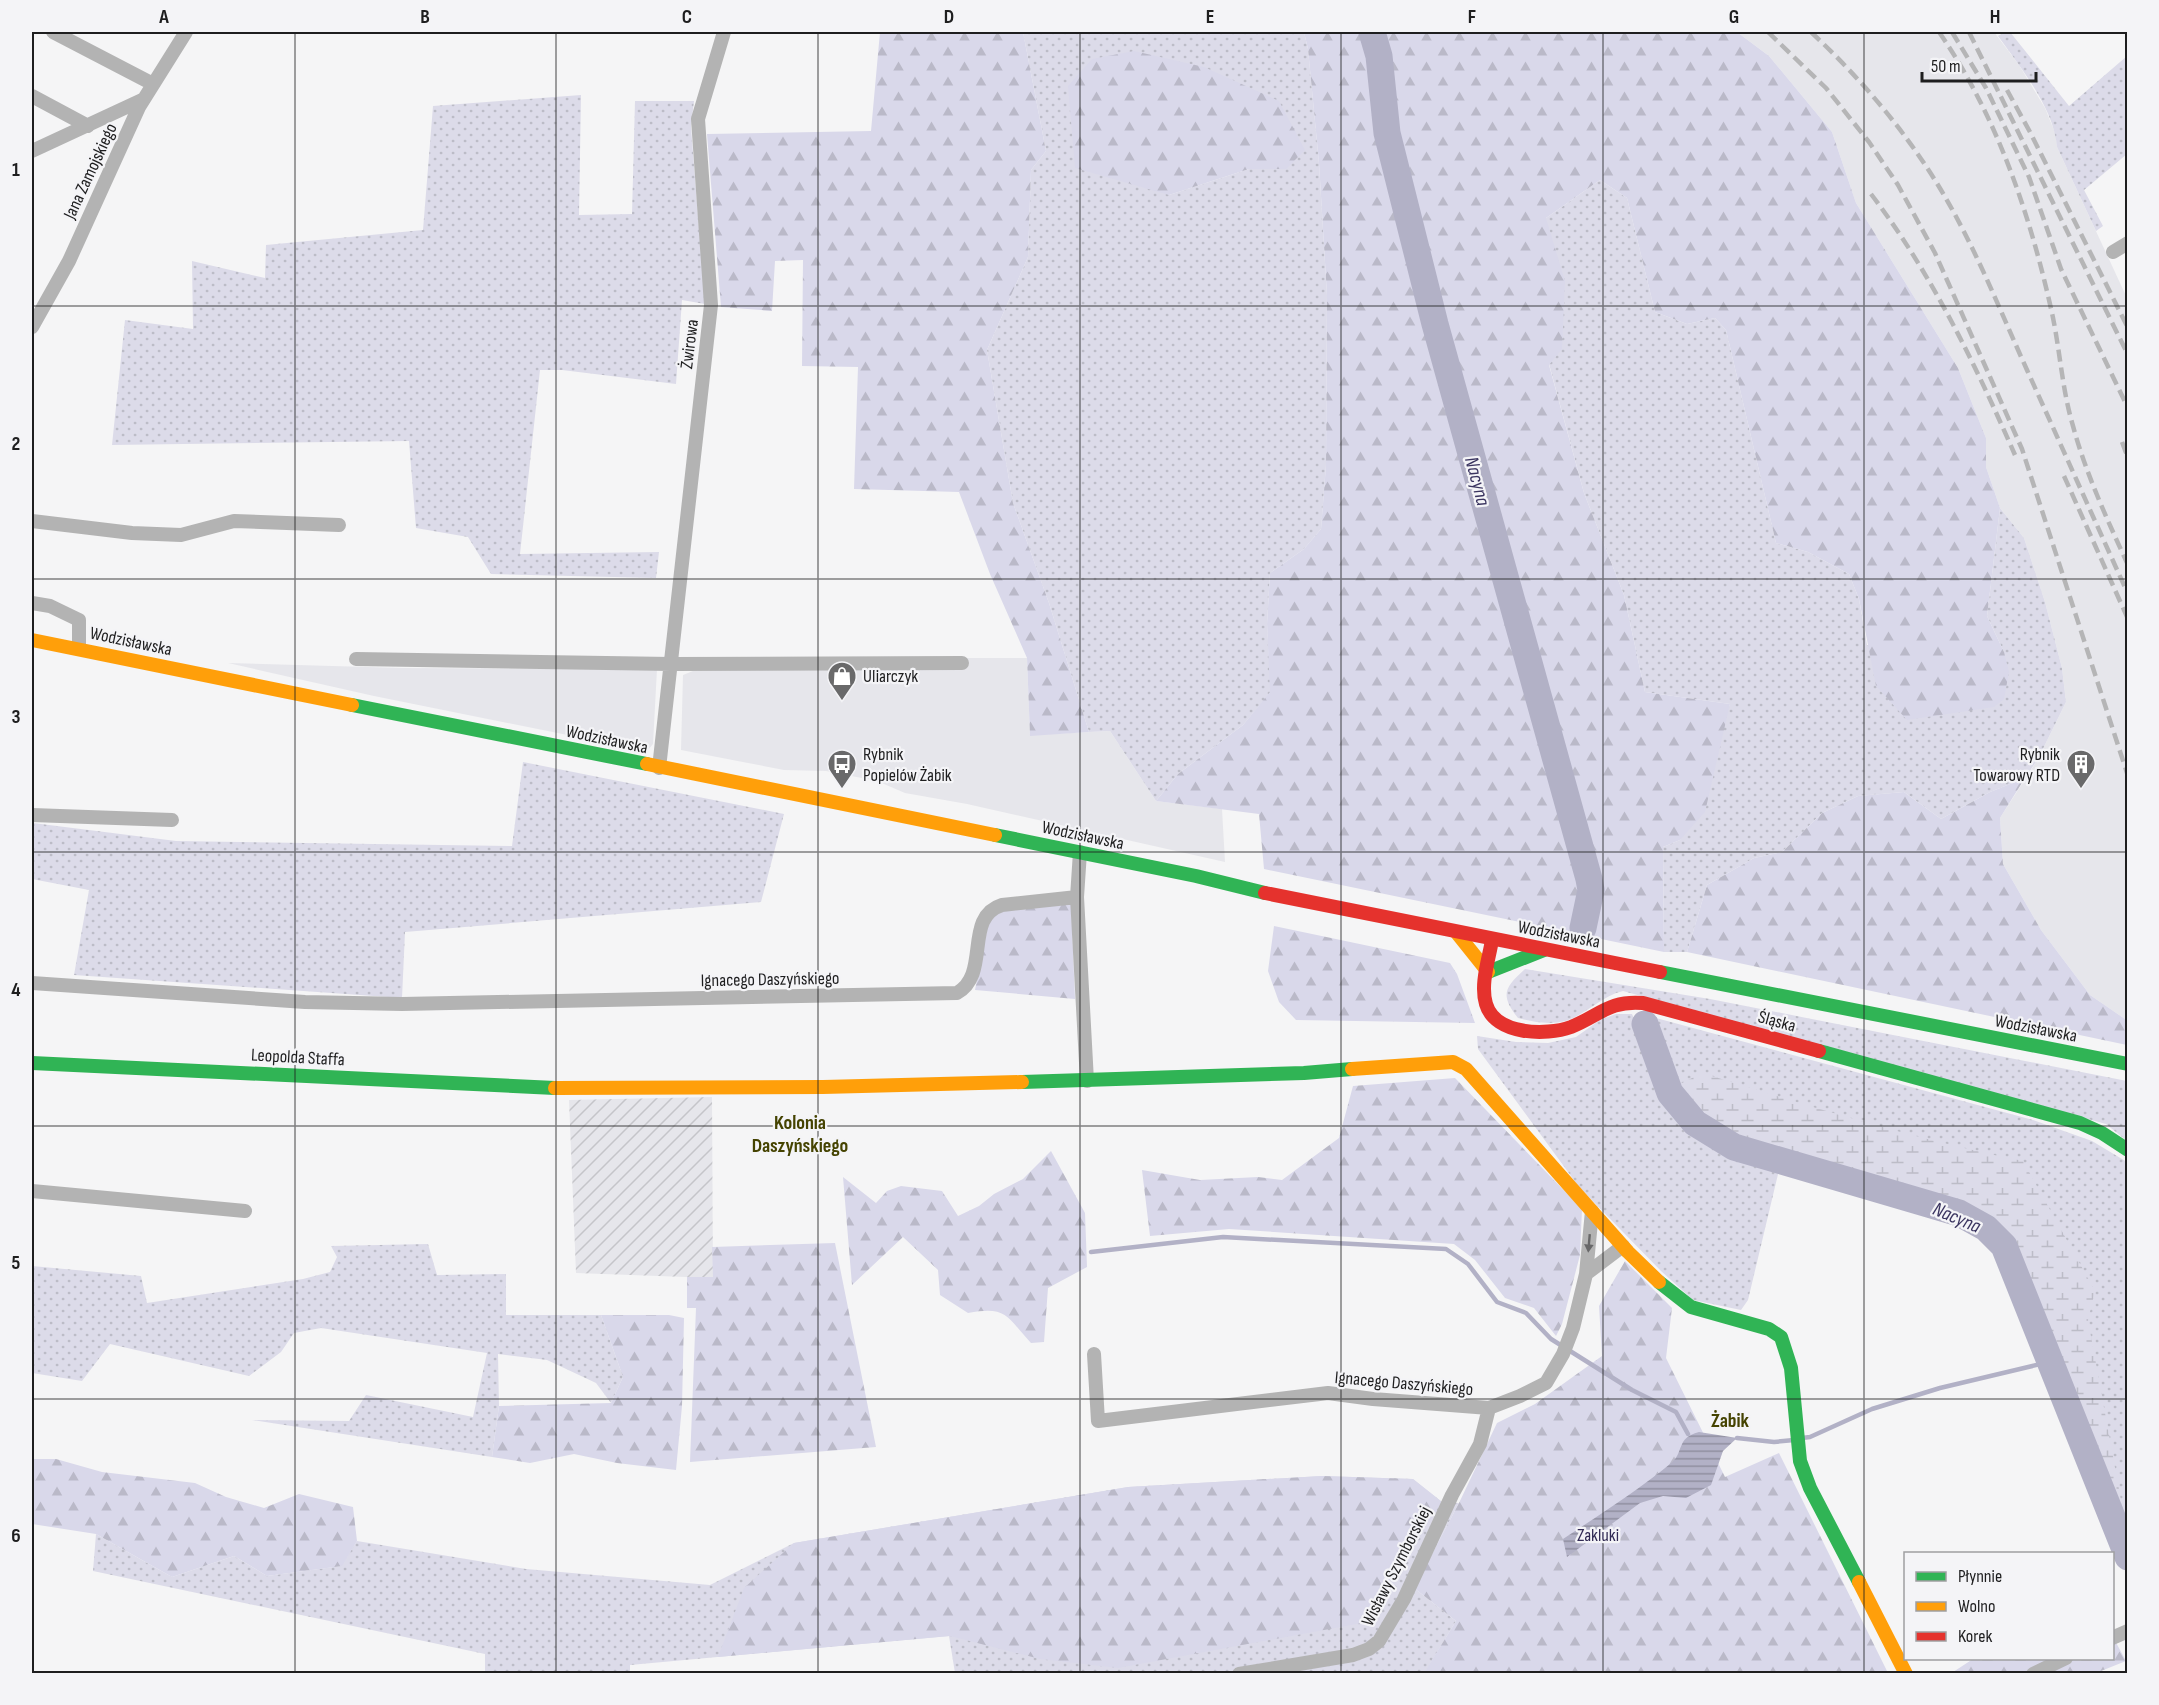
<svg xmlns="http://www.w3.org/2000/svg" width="2159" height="1705" font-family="'Sofia Sans Condensed',sans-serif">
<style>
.built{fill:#e6e6eb}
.industrial{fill:url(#industrial-furrows)}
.grass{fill:url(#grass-dots);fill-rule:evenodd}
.forest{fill:url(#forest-firs)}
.wetland{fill:url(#wetland-marsh)}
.water{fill:url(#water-rules)}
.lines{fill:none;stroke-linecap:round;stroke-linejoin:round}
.stream{stroke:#b2b1c6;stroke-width:4.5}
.river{stroke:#b2b1c6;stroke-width:27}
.street{stroke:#b3b3b3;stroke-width:14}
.fast{stroke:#30b455;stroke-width:14}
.slow{stroke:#ff9f0a;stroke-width:14}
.jam{stroke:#e5322d;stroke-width:14}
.rail{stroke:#b5b5b6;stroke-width:4.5;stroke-dasharray:12 6;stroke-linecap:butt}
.oneway{fill:#686869}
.grid{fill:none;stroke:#1e1e1f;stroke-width:1.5;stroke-opacity:0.55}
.labels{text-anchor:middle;stroke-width:4.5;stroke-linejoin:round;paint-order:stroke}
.street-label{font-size:18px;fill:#1e1e1f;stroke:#f4f4f7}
.poi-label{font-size:18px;fill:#1e1e1f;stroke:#f4f4f7;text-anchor:start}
.park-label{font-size:18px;fill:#312a54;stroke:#f4f4f7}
.water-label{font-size:20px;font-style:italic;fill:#3b3560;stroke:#f4f4f7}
.neighbourhood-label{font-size:20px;font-weight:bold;fill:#454301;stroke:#f4f4f7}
.neatline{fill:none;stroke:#1e1e1f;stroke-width:2}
.grid-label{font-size:20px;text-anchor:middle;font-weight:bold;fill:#1e1e1f}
</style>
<defs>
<pattern id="industrial-furrows" width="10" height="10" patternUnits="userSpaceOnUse" patternTransform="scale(1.5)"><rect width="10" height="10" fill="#e6e6eb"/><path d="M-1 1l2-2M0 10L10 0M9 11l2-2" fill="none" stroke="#c5c5c9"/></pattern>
<pattern id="grass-dots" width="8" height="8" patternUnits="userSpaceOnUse" patternTransform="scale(1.5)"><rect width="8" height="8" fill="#dcdbe9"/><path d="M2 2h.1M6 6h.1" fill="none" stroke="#bcbcc7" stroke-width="1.8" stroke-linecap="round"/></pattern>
<pattern id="forest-firs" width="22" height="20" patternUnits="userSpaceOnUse" patternTransform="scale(1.5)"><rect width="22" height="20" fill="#d9d8ea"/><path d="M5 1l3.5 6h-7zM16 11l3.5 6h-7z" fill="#bab9c8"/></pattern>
<pattern id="wetland-marsh" width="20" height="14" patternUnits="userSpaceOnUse" patternTransform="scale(1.5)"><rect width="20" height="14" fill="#dcdbe9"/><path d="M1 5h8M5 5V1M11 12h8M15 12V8" fill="none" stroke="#bcbcc7"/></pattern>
<pattern id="water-rules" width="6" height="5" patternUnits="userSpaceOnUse" patternTransform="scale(1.5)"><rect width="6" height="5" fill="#b2b1c6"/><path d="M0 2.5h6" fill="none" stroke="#908fa0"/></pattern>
</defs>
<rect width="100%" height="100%" fill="#f5f5f6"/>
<!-- built -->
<path class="built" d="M1737,32H1994L2019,65L2045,108L2056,135L2057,147L2127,298V1034L2125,1019L2090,995L2041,930L2003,864L2000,818L2038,759L2066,702L2062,668L2045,602L2024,538L2000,508L1986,467V438L1958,368L1856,203L1832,132L1769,56Z
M962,658H1027L1030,735L1110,731L1156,801L1222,809L1225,862L967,804L905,793L877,781L826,771L784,770L681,750L683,675L693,671Z
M228,663L402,668L657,669L653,744L647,751L374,696Z"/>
<!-- industrial -->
<path class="industrial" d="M712,1097L713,1278L576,1273L569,1100Z"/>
<!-- grass -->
<path class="grass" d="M1023,32H1304L1308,49L1319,163L1327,295L1326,465L1321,529L1304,549L1270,573L1267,624L1271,692L1243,725L1178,774L1156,801L1110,731L1089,732L1049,603L1013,503L987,350L1028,257L1031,170L1046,151ZM1092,59L1286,169H1249L1169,195Z
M2005,32H2010L2069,106L2127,56V154L2084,190L2103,226L2096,231L2057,147C2054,108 2020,67 1998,36Z
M581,95L579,215L632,214L635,101H694L691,127L705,304L682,300L676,384L562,370H540L520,554L659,552L656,578L491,574L468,537L416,528L409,441L112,445L125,320L193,329L192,261L265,278L266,245L423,230L433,106Z
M1600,180L1627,198L1655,312L1687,324L1715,318L1726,330L1776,543L1808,552L1849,574L1859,599L1867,645L2004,652L1987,616L2000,508L2024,538L2045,602L2062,668L2066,702L2038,759L2025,778L1990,792L1941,819L1904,792L1858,796L1822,813L1782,852L1754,858L1707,885L1687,952H1664L1663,847L1680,840L1730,704L1645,692L1624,595L1584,493L1549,364L1546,218Z
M523,762L784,814L761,902L405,932L402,998L74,975L89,890L32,879L33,823L176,841L512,846Z
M1525,969L1710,999L2127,1081V1141L2106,1124L1623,991C1601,996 1586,1015 1565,1021C1549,1025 1533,1022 1518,1018C1500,995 1504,988 1525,969Z
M1616,1014H1632L1674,1112L1695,1134L1727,1153L1752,1164L1779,1170L1748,1300L1741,1310L1693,1300L1661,1271L1579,1187L1478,1049L1477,1036L1516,1042L1548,1043L1576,1037L1600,1020Z
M1649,1018H1656L2033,1120L2092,1141L2127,1162V1540L2000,1230L1723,1131L1680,1097L1661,1055Z
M428,1244L437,1275L506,1274V1315H601L623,1377L611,1403L596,1383L547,1360L498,1354L499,1406L492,1457L252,1420L349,1421L366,1395L473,1417L487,1353L321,1328L294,1333L281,1352L249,1376L110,1344L82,1381L32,1373V1266L141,1276L147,1303L303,1279L330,1272L337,1257L331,1246Z
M1322,1476L1413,1479L1442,1502L1459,1503L1414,1588L1456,1621L1424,1674L955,1673L949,1636L630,1665V1673H485V1654L93,1571L96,1534L172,1577L234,1556L267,1576L341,1566L357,1541L526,1569L710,1585L794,1543L1128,1487Z"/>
<!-- forest -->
<path class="forest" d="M880,32H1023L1046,151L1031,170L1028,257L987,350L1013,503L1049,603L1089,732L1030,736L1027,658L990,574L959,492L854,489L858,367L802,366L803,260L775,261L772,311L721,307L707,134L871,131Z
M1304,32H1737L1769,56L1832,132L1856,203L1958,368L1986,438V467L2000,508L1987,616L2004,652L2009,672L2004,699L1994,707L1907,720L1876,686L1859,599L1849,574L1808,552L1776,543L1726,330L1715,318L1687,324L1655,312L1627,198L1600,180L1546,218L1565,281L1562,349L1549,365L1584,493L1624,595L1645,692L1730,704L1705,812L1680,840L1663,847L1664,952L1264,869L1259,814L1156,801L1178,774L1243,725L1270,692L1267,624L1270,573L1304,549L1321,529L1326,465L1327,295L1319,163L1308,49Z
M1134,51L1204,67L1279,101L1305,150L1286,169H1249L1169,195L1075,168L1068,86L1092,59Z
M2025,778L2000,818L2003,864L2041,930L2090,995L2125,1019L2127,1045L1687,952L1707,885L1754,858L1782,852L1822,813L1858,796L1904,792L1941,819L1990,792Z
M1071,902L1075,999L975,990L989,919L997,910Z
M1274,926L1450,963L1457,974L1475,1023L1296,1020L1279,1002L1268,971Z
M1455,1078L1582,1209L1580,1255L1562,1324L1556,1336L1534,1308L1505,1298L1475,1260L1454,1244L1229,1229L1150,1236L1142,1170L1200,1180L1258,1177L1282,1180L1339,1138L1353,1086Z
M1051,1151L1085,1213L1087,1267L1048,1288L1044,1342L1031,1343C1006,1316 1007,1306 968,1313L940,1295L938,1270L903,1237L852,1285L843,1177L876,1203L887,1191L901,1186L942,1191L958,1216L979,1206L994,1194L1023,1179Z
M835,1243L876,1447L690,1462L696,1308H687V1277H713L712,1247Z
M1625,1261L1672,1308L1666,1358L1725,1477L1779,1453L1888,1673H1424L1456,1621L1414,1588L1459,1503L1497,1423L1535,1404L1602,1356L1599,1306Z
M601,1315H669L684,1318L682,1406L676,1470L617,1463L574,1454L530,1463L492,1457L499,1406L611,1403L623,1377Z
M32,1459H56L102,1472L195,1483L226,1497L264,1508L299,1494L353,1507L357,1541L342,1566L267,1576L234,1556L172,1577L96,1534L32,1524Z
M1322,1476L1413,1479L1442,1502L1362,1623L1118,1668L1040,1659L950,1636L718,1657L744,1588L794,1543L1128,1487Z
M2113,1637L2126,1661L2096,1673L1950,1674L1973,1659L2112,1658Z"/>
<!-- wetland -->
<path class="wetland" d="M1702,1073C1808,1106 1914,1139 2023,1161L2095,1291L2088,1320L2124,1517L2113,1531L1998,1245L1975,1227L1908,1205L1748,1158L1722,1145L1672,1088Z"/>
<!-- water -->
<path class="water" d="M1699,1432L1737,1438L1723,1451L1711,1485L1686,1498L1663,1496L1640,1503L1567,1557L1563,1539C1599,1515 1636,1492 1670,1464C1685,1453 1675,1438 1699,1432Z"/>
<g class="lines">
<!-- stream -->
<path class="stream" d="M1091,1252L1223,1237L1446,1249L1468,1264L1497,1302L1526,1313L1551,1339L1632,1390L1676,1412L1688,1434
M1737,1438L1774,1442L1794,1440
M1802,1438L1810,1437L1872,1409L1940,1388L2049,1362"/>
<!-- river -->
<path class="river" d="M1372,32L1379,56L1387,133L1435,324L1589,879L1591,890L1583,928
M1645,1024L1670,1093L1695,1123L1734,1147L1959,1213L1986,1228L2004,1246L2128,1557"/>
<!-- street -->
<path class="street" d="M53,32L153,84
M32,96L88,126
M32,151L144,99
M2113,252L2128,243
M32,327L69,261L139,107L186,32
M32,521L132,533L181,535L234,521L339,525
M32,603L50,606L79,620V649
M356,659L671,664L962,663
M659,768L711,305L698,119L724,32
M32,815L172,820
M1080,852L1077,897L1087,1081
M32,983L305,1002L402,1004L957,993C991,974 963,917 1002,905L1077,897
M32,1191L245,1211
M1586,1274L1623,1246
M1094,1354L1098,1421L1328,1393L1373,1399L1489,1408L1520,1396L1546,1383L1563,1354L1573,1328L1586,1274L1592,1211
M2112,1638L2128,1631
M1239,1674L1353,1655L1369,1649L1379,1641L1404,1599L1452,1495L1480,1444L1489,1408
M2033,1674L2066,1658"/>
<!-- fast -->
<path class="fast" d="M352,705L647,764
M995,835L1196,876L1265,893
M1488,972L1544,950
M1660,972L2128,1064
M1819,1051L2080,1123L2102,1133L2128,1150
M32,1063L555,1088
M1022,1082L1304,1073L1352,1069
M1659,1282L1691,1307L1769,1329L1781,1337L1791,1368L1800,1461L1810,1488L1859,1582"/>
<!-- slow -->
<path class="slow" d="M32,640L352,705
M647,764L995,835
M1456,932L1488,972
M1352,1069L1453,1062L1466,1069L1628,1252L1659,1282
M555,1088L823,1087L1022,1082
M1859,1582L1906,1674"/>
<!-- jam -->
<path class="jam" d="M1265,893L1660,972
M1492,940C1489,959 1480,984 1486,1004C1495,1035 1546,1036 1571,1027C1599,1016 1609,1000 1643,1003L1819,1051"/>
<!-- rail -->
<path class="rail" d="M1768,32L1826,88L1869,142L1898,185L1935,253L2022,449L2128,776
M1811,32C1860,78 1903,128 1938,185C1974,244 1999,308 2027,370C2061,445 2094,519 2128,594
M1939,32C1997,116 2030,214 2052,313C2060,350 2062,389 2073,426C2086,474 2107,519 2128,565
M1952,32L1986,88L2029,177L2061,269L2128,408
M1969,32L2128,355
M2007,90L2030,132L2128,328
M1871,194C1932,274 1975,364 2015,455
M2122,442L2128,458
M2064,476L2128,619"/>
</g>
<!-- one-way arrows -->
<defs><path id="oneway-solid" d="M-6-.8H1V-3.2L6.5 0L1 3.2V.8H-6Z" transform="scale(1.5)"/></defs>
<use class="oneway" href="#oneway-solid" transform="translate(1589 1243) rotate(95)"/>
<!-- grid -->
<path class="grid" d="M295,32V1674M556,32V1674M818,32V1674M1080,32V1674M1341,32V1674M1603,32V1674M1864,32V1674M32,306H2128M32,579H2128M32,852H2128M32,1126H2128M32,1399H2128"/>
<!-- icons -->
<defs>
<g id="shop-pin" transform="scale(1.5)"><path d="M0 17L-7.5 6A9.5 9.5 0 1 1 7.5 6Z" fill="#69696a" stroke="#f4f4f7"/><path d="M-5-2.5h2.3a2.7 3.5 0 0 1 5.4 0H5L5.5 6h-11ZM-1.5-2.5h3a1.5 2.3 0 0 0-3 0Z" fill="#fff"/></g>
<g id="bus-pin" transform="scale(1.5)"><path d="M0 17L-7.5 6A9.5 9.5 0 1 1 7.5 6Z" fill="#69696a" stroke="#f4f4f7"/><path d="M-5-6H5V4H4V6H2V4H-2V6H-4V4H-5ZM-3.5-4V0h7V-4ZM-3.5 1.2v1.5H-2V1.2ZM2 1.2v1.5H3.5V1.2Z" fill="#fff"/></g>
<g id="building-pin" transform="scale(1.5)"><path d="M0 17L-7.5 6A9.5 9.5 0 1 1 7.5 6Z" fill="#69696a" stroke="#f4f4f7"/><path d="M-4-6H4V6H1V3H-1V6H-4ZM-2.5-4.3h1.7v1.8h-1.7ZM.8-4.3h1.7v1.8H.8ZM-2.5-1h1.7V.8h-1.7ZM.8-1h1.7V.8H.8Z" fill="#fff"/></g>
</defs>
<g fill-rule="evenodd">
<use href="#shop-pin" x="842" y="676"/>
<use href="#bus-pin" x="842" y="764"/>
<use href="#building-pin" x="2081" y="764"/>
</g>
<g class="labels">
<!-- street labels -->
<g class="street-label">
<text transform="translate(90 171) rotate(-65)" y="6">Jana Zamojskiego</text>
<text transform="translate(689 344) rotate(-83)" y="6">Żwirowa</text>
<text transform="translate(131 641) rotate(12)" y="6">Wodzisławska</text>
<text transform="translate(607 739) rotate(12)" y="6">Wodzisławska</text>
<text transform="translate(1083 835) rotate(12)" y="6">Wodzisławska</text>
<text transform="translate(1559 934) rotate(11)" y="6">Wodzisławska</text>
<text transform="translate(770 979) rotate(-1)" y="6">Ignacego Daszyńskiego</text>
<text transform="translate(1777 1021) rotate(15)" y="6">Śląska</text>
<text transform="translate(2036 1028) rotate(11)" y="6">Wodzisławska</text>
<text transform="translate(298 1057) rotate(3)" y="6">Leopolda Staffa</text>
<text transform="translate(1404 1383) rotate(5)" y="6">Ignacego Daszyńskiego</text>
<text transform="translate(1396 1566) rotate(-63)" y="6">Wisławy Szymborskiej</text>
</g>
<!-- poi labels -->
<g class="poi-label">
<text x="863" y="682">Uliarczyk</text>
<text x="863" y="760">Rybnik<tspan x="863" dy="21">Popielów Żabik</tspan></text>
<text x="2060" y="760" text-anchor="end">Rybnik<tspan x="2060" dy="21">Towarowy RTD</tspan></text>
</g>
<!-- park labels -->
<g class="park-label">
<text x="1598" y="1541">Zakluki</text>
</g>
<!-- water labels -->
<g class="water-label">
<text transform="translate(1478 481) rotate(75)" y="7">Nacyna</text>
<text transform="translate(1957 1217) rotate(23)" y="7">Nacyna</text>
</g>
<!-- neighbourhood labels -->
<g class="neighbourhood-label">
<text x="800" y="1129">Kolonia<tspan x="800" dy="23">Daszyńskiego</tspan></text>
<text x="1730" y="1427">Żabik</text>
</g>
</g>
<!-- border -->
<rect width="2159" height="1705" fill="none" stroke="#f4f4f7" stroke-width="66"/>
<!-- legend -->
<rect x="1904" y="1552" width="210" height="108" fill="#f4f4f7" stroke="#9e9ea1" stroke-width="1.5"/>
<rect x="1916" y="1572" width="30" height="9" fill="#30b455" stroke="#9e9ea1" stroke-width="1.5"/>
<text x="1958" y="1582" font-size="18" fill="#1e1e1f">Płynnie</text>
<rect x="1916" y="1602" width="30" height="9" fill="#ff9f0a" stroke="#9e9ea1" stroke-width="1.5"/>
<text x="1958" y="1612" font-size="18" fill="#1e1e1f">Wolno</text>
<rect x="1916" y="1632" width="30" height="9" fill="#e5322d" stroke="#9e9ea1" stroke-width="1.5"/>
<text x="1958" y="1642" font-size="18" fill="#1e1e1f">Korek</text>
<!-- scale -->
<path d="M1922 72v9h114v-9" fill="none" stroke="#1e1e1f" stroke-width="3"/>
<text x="1931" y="72" font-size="18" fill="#1e1e1f" stroke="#f4f4f7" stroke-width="4.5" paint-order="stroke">50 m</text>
<rect x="33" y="33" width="2093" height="1639" class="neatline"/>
<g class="grid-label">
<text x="164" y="23">A</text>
<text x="425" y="23">B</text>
<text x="687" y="23">C</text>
<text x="949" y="23">D</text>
<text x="1210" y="23">E</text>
<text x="1472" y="23">F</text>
<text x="1734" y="23">G</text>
<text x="1995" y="23">H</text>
<text x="16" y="176">1</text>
<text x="16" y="450">2</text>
<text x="16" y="723">3</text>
<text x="16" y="996">4</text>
<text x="16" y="1269">5</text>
<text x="16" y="1542">6</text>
</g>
</svg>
